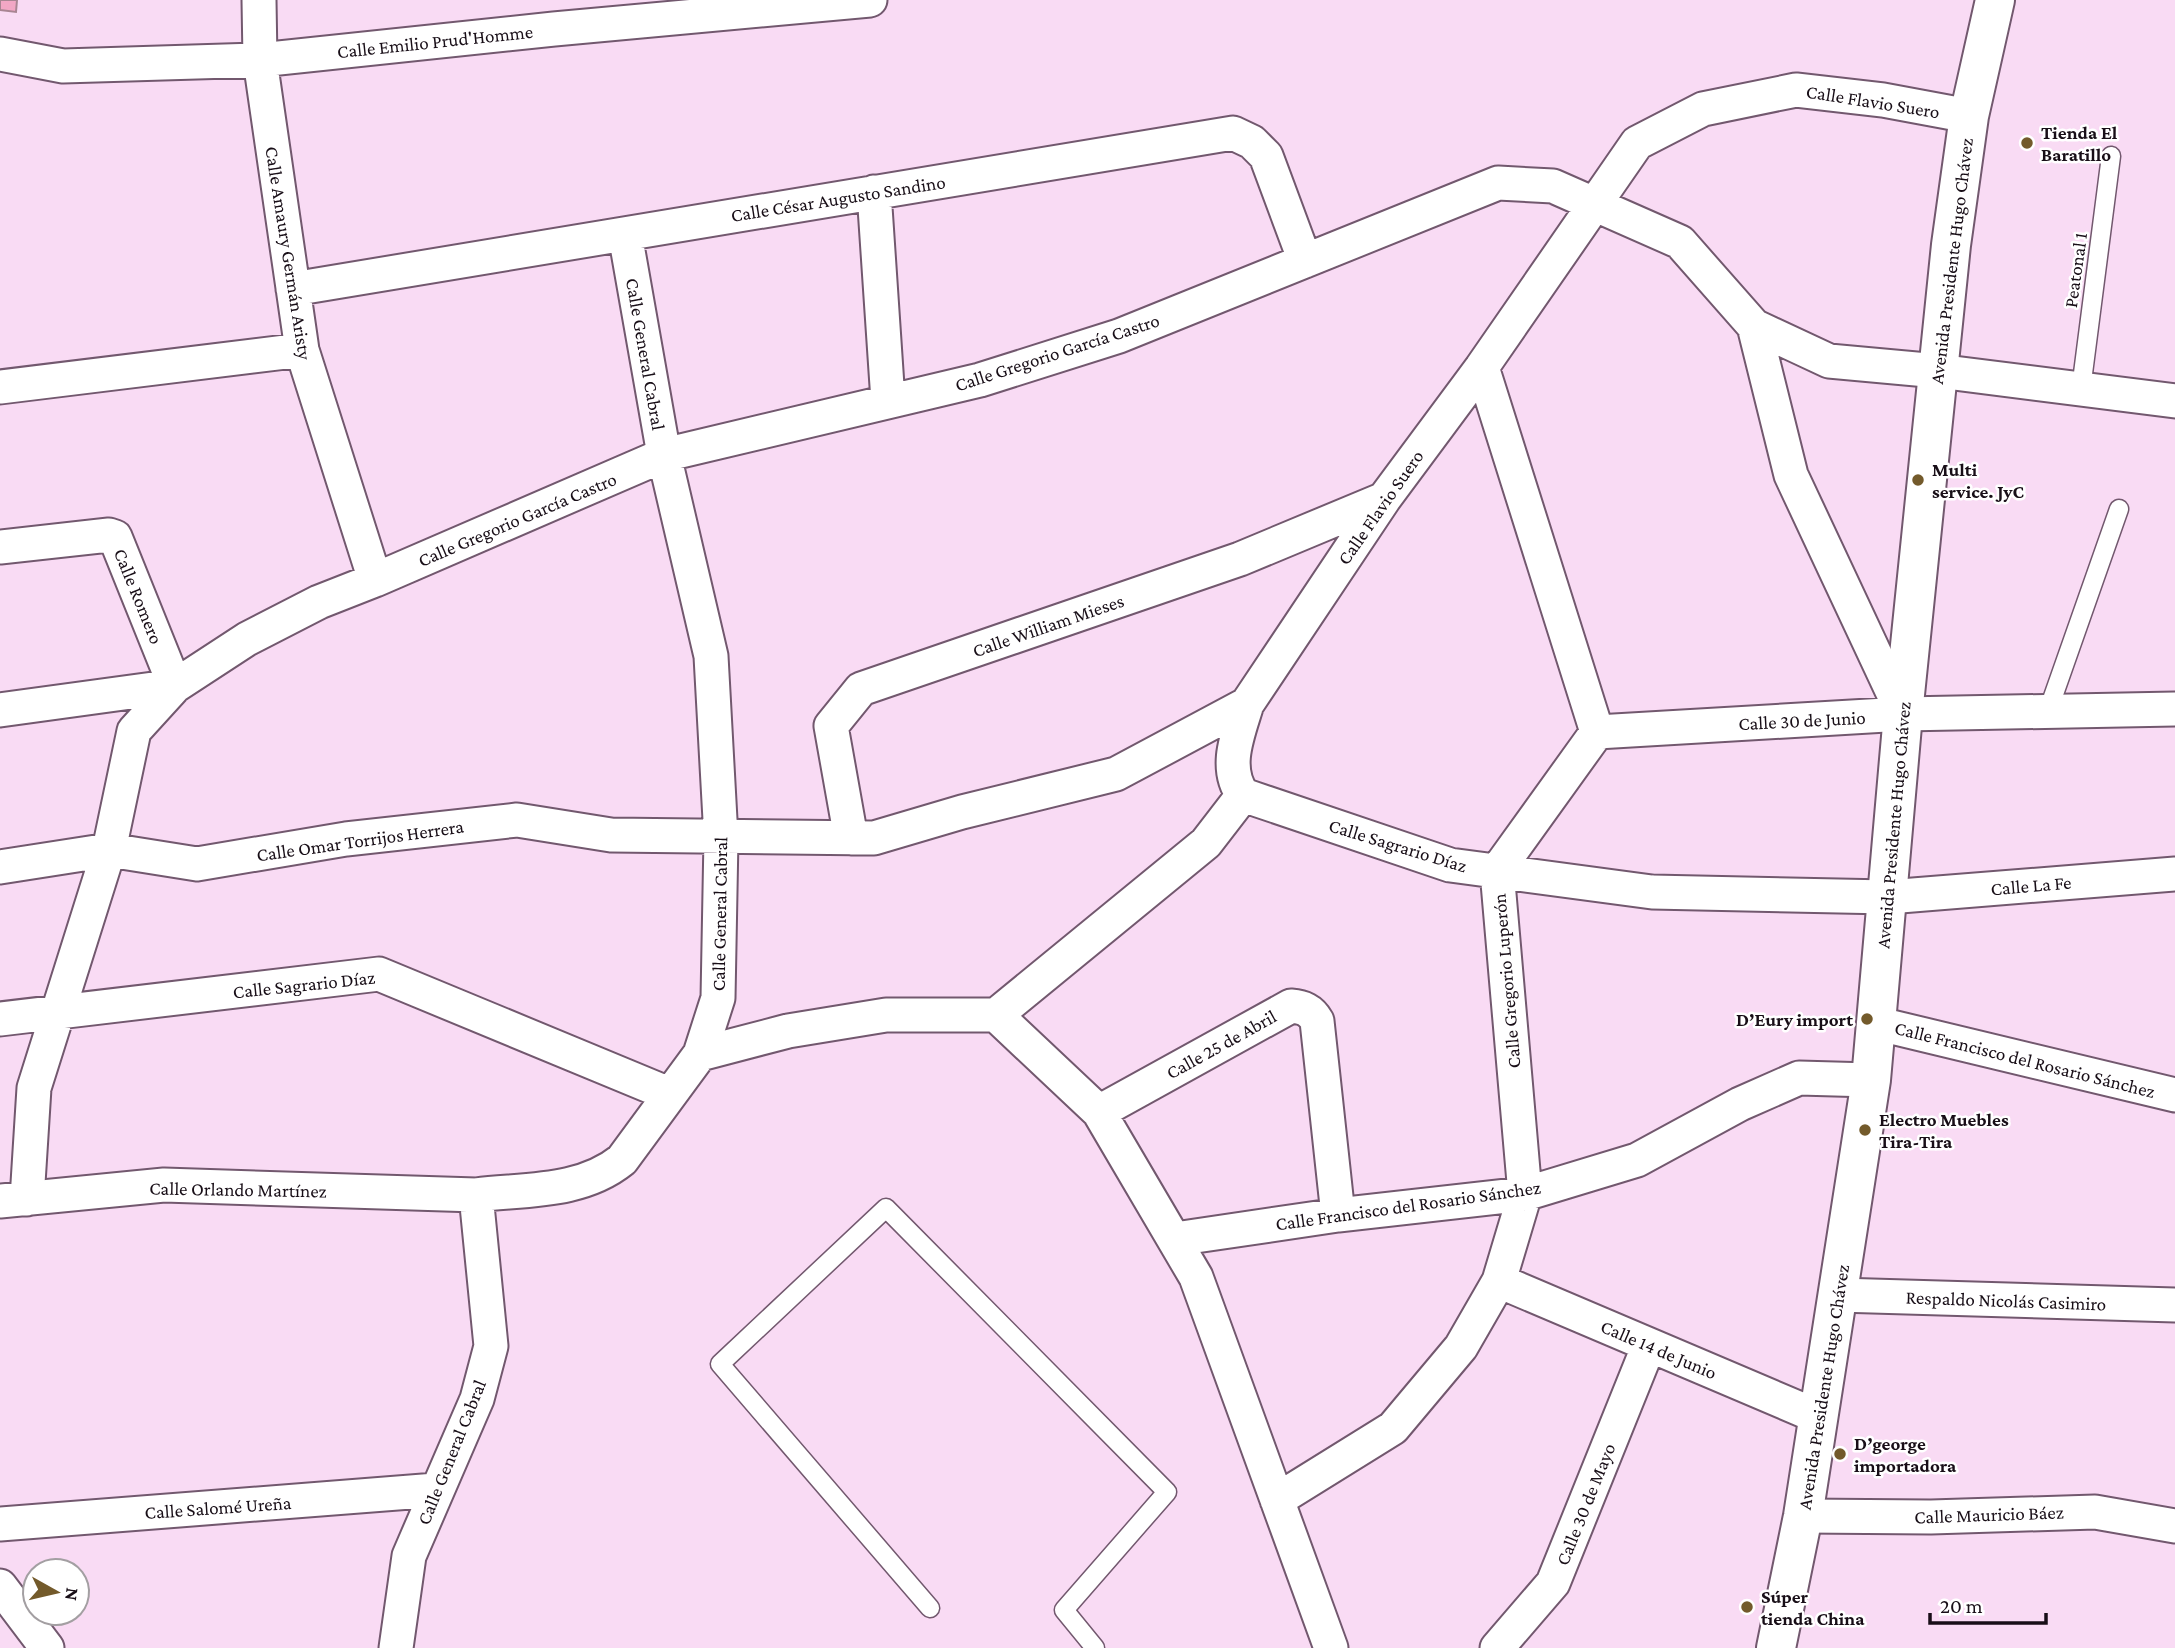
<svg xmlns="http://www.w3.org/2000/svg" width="2175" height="1648" font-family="'Crimson Pro',serif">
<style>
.building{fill:#f2a7c5;stroke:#a88592;stroke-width:2}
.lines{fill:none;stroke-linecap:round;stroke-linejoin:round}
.lane-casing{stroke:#72586e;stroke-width:21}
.street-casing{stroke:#72586e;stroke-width:37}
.secondary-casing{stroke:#72586e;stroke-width:42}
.lane{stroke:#fff;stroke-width:18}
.street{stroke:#fff;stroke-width:33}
.secondary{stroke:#fff;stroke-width:38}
.poi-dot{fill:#735a2b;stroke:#fff;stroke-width:2.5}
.labels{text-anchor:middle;stroke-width:5;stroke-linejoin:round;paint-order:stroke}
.street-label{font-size:19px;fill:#180e17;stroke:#fff}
.poi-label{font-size:19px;font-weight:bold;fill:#180e17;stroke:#fff;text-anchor:start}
</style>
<rect width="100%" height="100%" fill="#f9dbf4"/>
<!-- building -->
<path class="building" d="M0,0H17L16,12L0,10Z"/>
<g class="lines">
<!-- lane casing -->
<g class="lane-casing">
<path id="lane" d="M2081,389L2111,156
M2048,711L2119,509
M930,1608L720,1364L886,1208L1167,1492L1064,1610L1095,1648"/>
</g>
<!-- street casing -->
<g class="street-casing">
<path id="street" d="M259,0L260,60L302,350L375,580
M0,54L63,66L260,60L554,29L870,0
M874,192L888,401
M293,289L1233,133L1252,142L1266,156L1305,261
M1754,326L1791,475L1903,714
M0,387L302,350
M0,547L109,535L115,537L175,686L134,731L109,850L34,1088L27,1199
M0,710L175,686L247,639L319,602L375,580L664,455L980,380L1119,336L1498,183L1553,186L1680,242L1754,326L1829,361L1938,371L2175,401
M1597,732L1903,714L2175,709
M1243,795C1223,768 1238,734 1247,704
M851,838L831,726L861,689L1240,559L1384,499
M0,867L109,850L197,864L346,839L517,820L611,835L874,838L962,812L1116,774L1247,704L1384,499L1482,367L1637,143L1703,109L1796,90L1883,100L1969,116
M996,1015L1206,843L1243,795L1450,865L1652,892L1888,897L2175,874
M0,1019L379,974L669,1094
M1875,1023L2175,1095
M700,1054L788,1031L886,1015H996L1099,1112L1196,1277L1331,1648
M1099,1112L1291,1006C1303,1007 1311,1010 1317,1021L1338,1215
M0,1201L164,1185L476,1195
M1175,1239L1338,1215L1525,1194L1637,1160L1740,1104L1799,1078L1871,1080
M1499,1281L1819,1417
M1838,1295L2175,1305
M1277,1500L1393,1428L1461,1347L1499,1281L1525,1194L1497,871L1597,732L1482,367
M1803,1516L1931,1517L2095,1512L2175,1526
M0,1524L436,1490
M0,1586L47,1648
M396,1648L409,1556L477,1399L491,1346L476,1195C526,1189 581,1193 622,1160L700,1054L718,998L721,838L711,656L664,455L625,234
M1497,1648L1553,1583L1649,1345"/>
</g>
<!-- secondary casing -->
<g class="secondary-casing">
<path id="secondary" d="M1776,1648L1803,1516L1871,1080L1903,714L1951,245L1969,116L1995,0"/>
</g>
<!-- lane -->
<use href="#lane" class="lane"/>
<!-- street -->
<use href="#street" class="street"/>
<!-- secondary -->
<use href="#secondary" class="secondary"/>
</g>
<!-- markers -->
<g class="poi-dot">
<circle cx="2027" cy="143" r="7"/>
<circle cx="1918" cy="480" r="7"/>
<circle cx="1867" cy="1019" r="7"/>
<circle cx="1865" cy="1130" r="7"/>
<circle cx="1840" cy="1454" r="7"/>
<circle cx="1747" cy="1607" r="7"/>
</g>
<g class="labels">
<!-- street labels -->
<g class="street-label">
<text transform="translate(435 41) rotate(-6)" y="7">Calle Emilio Prud'Homme</text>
<text transform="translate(1873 101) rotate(9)" y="7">Calle Flavio Suero</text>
<text transform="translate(838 198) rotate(-9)" y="7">Calle César Augusto Sandino</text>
<text transform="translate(289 253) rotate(81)" y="7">Calle Amaury Germán Aristy</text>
<text transform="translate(1951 261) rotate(-83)" y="7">Avenida Presidente Hugo Chávez</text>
<text transform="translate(2075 270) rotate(-82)" y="7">Peatonal 1</text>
<text transform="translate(1057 352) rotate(-18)" y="7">Calle Gregorio García Castro</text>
<text transform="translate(646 354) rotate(80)" y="7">Calle General Cabral</text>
<text transform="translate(1380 507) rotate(-55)" y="7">Calle Flavio Suero</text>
<text transform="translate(517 519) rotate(-23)" y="7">Calle Gregorio García Castro</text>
<text transform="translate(139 596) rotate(68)" y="7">Calle Romero</text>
<text transform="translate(1048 625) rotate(-19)" y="7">Calle William Mieses</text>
<text transform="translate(1802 720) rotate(-3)" y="7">Calle 30 de Junio</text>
<text transform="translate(1893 825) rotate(-85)" y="7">Avenida Presidente Hugo Chávez</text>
<text transform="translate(360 840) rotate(-8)" y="7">Calle Omar Torrijos Herrera</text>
<text transform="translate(1398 845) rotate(17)" y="7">Calle Sagrario Díaz</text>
<text transform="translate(2031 885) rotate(-5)" y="7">Calle La Fe</text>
<text transform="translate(719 914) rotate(-89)" y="7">Calle General Cabral</text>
<text transform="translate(1506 981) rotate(-95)" y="7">Calle Gregorio Luperón</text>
<text transform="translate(304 984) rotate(-6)" y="7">Calle Sagrario Díaz</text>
<text transform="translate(1221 1044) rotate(-29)" y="7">Calle 25 de Abril</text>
<text transform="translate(2025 1059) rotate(14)" y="7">Calle Francisco del Rosario Sánchez</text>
<text transform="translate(238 1189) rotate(1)" y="7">Calle Orlando Martínez</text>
<text transform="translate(1408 1205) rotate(-8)" y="7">Calle Francisco del Rosario Sánchez</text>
<text transform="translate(2006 1300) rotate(2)" y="7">Respaldo Nicolás Casimiro</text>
<text transform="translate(1659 1349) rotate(23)" y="7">Calle 14 de Junio</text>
<text transform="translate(1823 1387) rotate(-81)" y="7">Avenida Presidente Hugo Chávez</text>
<text transform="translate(451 1452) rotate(-68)" y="7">Calle General Cabral</text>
<text transform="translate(1585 1504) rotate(-68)" y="7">Calle 30 de Mayo</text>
<text transform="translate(218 1507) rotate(-4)" y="7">Calle Salomé Ureña</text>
<text transform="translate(1989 1514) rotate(-2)" y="7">Calle Mauricio Báez</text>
</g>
<!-- poi labels -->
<g class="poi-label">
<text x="2041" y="139">Tienda El<tspan x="2041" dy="22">Baratillo</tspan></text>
<text x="1932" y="476">Multi<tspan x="1932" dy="22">service. JyC</tspan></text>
<text x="1853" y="1026" text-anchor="end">D’Eury import</text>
<text x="1879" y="1126">Electro Muebles<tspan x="1879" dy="22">Tira-Tira</tspan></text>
<text x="1854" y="1450">D’george<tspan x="1854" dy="22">importadora</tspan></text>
<text x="1761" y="1603">Súper<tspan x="1761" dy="22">tienda China</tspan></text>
</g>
</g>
<!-- north arrow -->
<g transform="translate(56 1592) rotate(98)"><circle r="33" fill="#ffffff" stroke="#a39fa2" stroke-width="2"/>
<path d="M0-5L12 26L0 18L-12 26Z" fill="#735a2b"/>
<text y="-10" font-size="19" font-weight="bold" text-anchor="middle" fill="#180e17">N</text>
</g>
<!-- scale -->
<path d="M1930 1613v10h116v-10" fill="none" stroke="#180e17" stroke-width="3.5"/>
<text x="1940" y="1613" font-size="21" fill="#180e17" stroke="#ffffff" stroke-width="5" paint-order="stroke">20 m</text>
</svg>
